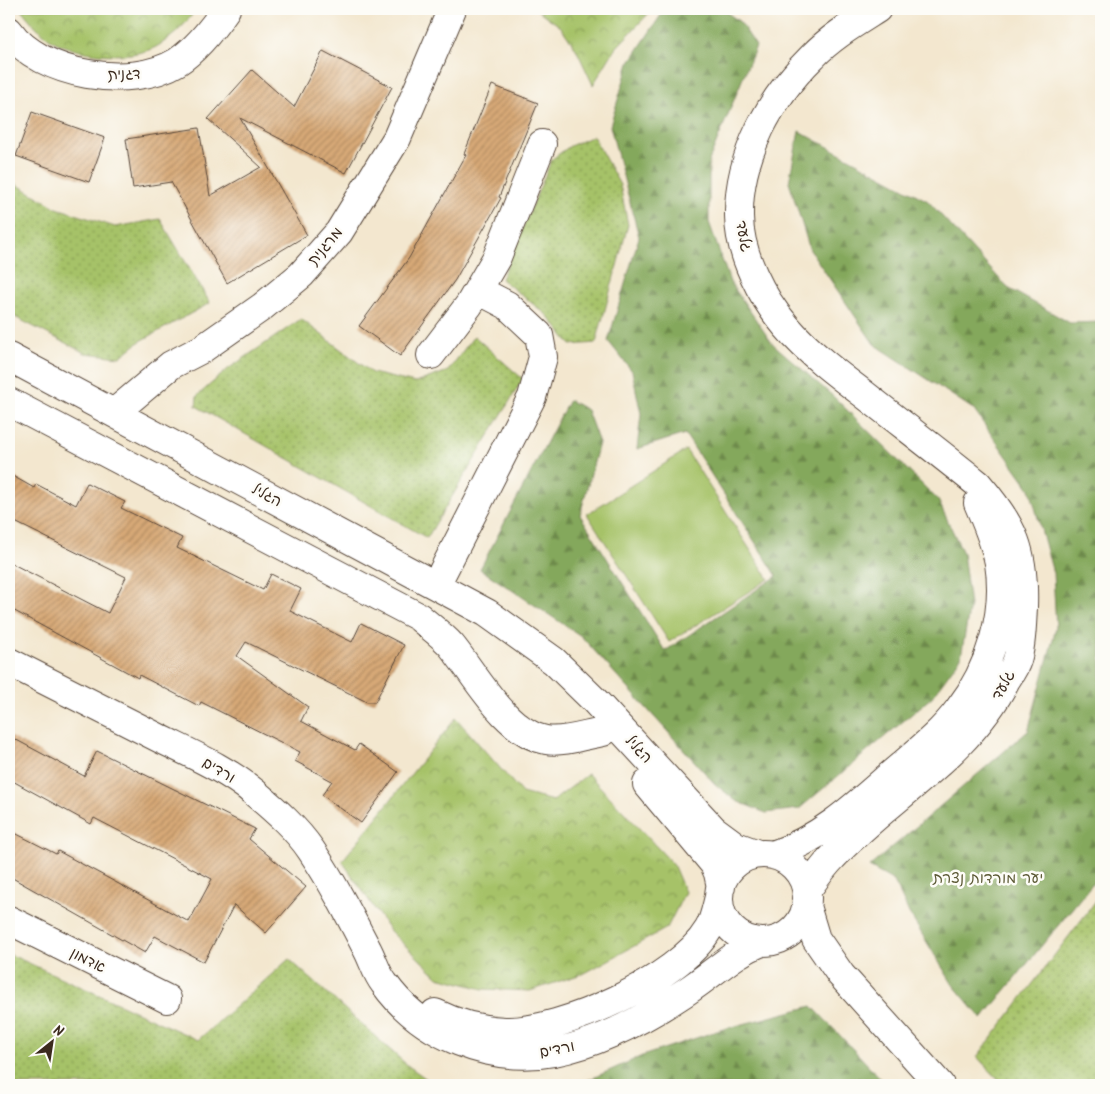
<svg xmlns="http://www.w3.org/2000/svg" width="1110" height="1094" font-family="Kalam,'Playpen Sans Hebrew',sans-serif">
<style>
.grass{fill:url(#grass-dots);stroke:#707643}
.forest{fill:url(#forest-firs);stroke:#60693d}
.park{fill:url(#park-crowns);stroke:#707643}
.pitch{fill:#a6c268;stroke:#707643}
.building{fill:url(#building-hatch)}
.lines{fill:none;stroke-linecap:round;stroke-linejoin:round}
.minor-casing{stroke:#574639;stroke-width:30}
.minor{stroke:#fff;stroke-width:28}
.labels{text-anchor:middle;stroke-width:5;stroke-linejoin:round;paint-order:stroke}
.street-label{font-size:15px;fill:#3b2a1e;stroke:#fdfcf7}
.park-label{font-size:15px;fill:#5b5834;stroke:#fdfcf7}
</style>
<defs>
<pattern id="grass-dots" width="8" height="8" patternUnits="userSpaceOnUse" patternTransform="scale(1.25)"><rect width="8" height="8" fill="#a6c268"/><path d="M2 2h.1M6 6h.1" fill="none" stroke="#889e55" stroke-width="1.8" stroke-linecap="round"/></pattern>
<pattern id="forest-firs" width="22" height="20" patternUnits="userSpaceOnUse" patternTransform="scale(1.25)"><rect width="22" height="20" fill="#84a85c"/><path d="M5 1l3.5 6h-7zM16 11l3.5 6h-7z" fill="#6d894b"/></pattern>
<pattern id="park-crowns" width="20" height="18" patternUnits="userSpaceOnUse" patternTransform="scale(1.25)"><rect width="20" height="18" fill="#a6c268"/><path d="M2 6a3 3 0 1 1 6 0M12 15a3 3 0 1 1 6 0" fill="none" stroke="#889e55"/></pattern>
<pattern id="building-hatch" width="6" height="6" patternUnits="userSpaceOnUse" patternTransform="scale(1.25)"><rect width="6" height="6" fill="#d7a977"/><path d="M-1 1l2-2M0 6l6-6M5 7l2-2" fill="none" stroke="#b08a61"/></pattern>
</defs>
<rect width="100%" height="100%" fill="#fdfcf7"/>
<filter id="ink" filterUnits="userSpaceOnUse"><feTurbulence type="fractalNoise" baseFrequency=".02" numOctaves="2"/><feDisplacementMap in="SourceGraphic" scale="10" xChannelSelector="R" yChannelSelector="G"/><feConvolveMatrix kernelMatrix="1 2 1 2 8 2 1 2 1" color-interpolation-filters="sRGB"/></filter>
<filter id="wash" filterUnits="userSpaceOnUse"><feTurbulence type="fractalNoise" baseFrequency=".0096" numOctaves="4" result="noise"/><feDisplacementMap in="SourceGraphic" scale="20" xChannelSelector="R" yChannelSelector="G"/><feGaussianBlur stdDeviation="1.12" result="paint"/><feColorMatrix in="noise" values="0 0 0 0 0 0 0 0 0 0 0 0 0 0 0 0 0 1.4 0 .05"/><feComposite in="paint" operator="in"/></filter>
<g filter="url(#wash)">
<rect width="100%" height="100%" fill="#f3e7cf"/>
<!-- grass -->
<path class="grass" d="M593,136L620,185L628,225L596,343L571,345L547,315L501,279L552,159L570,146Z
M9,180L57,208L115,227L160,219L210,303L139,342L120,357L85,353L9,314Z
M301,319L372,373L415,383L448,371L474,336L523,379L427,538L196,406L197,396L228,369Z
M1101,894V1085H1004L977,1057Z
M9,954L198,1040L289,959L407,1065L435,1085H9Z"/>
<!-- forest -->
<path class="forest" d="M665,9H722L740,22L756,46L709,161V222L730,282L772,343L835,398L938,500L963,553L970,605L961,657L932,697L799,809L766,813L736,801L715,784L581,636L480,569L569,400L587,410L599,443L580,515L665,651L777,576L685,434L637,449L641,414L632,371L608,341L639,237L610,126L629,63Z
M799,131L928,201L1008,288L1070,323L1101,322V873L982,1019L953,985L909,913L894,881L869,867L1028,731L1056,628L1053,573L1030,489L973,409L874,344L810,250L789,182Z
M812,1006L887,1085H577L642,1056L720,1030Z"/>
<!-- park -->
<path class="park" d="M21,9H196C187,23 175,35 161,44C137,61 82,56 57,43C44,37 29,20 21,9Z
M536,9H653L615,49L593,85L576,49L561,27Z
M456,718L522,793L553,801L588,774L673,864L685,892L667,928L585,973L530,991L483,989L438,977L390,931L342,861Z"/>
<!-- pitch -->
<path class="pitch" d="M686,450L769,579L669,642L587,514Z"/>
<g id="blocks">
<!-- building -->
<path class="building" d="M323,51L392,87L346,173L240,118L307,235L227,283L171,182L133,188L126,139L199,128L210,196L261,167L208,119L252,70L294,107Z
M492,85L538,103L499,197L501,198L455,280L400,356L359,326L409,258L466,155L464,154Z
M32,112L105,138L89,182L16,156Z
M9,474L34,488L36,484L76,505L87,483L125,502L121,508L182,538L177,548L263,590L271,574L301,589L290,611L352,642L361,623L404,645L375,702H367L246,642L237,656L308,707L301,721L355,750L359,744L398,772L361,823L322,795L332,781L295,761L300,752L201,702L199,706L139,675L138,678L9,608V562L108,613L126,577L9,519Z
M9,736L84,776L97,751L255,829L249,839L306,887L266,933L234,905L204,962L155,936L145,953L9,876V830L56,854L58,851L189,922L212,879L94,818L91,824L9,779Z"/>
</g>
</g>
<g filter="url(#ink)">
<use href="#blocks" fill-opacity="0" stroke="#574639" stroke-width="1"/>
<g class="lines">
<!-- minor casing -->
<g class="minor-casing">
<path id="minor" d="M9,31C40,76 131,90 177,62C197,49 213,28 226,9
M431,355L469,305L497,257L542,144
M9,357L487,613L554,661L594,700L713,829L736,846L758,854
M9,402L419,617C429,626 442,635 451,645C475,674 506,733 546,740C563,743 586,735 603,732
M114,413L171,365L202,349L262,307L301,275L339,232L397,138L452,9
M436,585L532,397L543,357L539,335L507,305L478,290
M9,662C58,687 107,712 157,737C189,753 227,769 255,793C275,810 296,828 311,850C332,881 350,916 367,949C373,960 376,973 384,983C421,1035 490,1064 554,1052C601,1043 648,1017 687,991C712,975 734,952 762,942
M647,784L714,864L718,873L721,887
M719 898a44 44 0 1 1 88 0a44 44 0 1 1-88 0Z
M773,855C819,839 852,809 888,777C912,756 940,735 959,709C990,669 1007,613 999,563C995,542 986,522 978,503
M807,890C815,879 823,867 833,857C889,797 968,756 1006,680C1010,674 1015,667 1017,660C1022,644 1022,624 1023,607C1025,551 1014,526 978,484C941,454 903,425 865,395C837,374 809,353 786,326C762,298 739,254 739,216C738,155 771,97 813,56C831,37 855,23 877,9
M806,906L816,939L841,975L940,1085
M9,920L167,999
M435,1013C457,1024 481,1030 505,1031C561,1033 679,979 708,930C714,921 716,908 719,897"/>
</g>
<!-- minor -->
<use href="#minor" class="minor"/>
</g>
</g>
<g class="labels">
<!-- street labels -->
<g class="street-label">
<text transform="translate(124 74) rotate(-2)" y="5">דגנית</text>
<text transform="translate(744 236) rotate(79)" y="5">גלעד</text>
<text transform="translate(325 246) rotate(-50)" y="5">מרגנית</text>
<text transform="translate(267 495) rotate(28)" y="5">הגליל</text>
<text transform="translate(1003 685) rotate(-61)" y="5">גלעד</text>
<text transform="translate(639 749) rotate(47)" y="5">הגליל</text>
<text transform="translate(219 770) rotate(31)" y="5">ורדים</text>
<text transform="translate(88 960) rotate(27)" y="5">אדמון</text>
<text transform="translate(557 1049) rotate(-11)" y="5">ורדים</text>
</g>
<!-- park labels -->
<g class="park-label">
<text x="988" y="883">יער מורדות נצרת</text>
</g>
</g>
<!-- margin -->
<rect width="1110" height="1094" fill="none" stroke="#fdfcf7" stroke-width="30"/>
<!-- north arrow -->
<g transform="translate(52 1042) rotate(30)" stroke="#fdfcf7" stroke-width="4" paint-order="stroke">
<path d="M0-4L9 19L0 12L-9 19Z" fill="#3b2a1e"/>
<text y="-8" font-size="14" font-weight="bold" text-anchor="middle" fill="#3b2a1e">N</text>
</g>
</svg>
